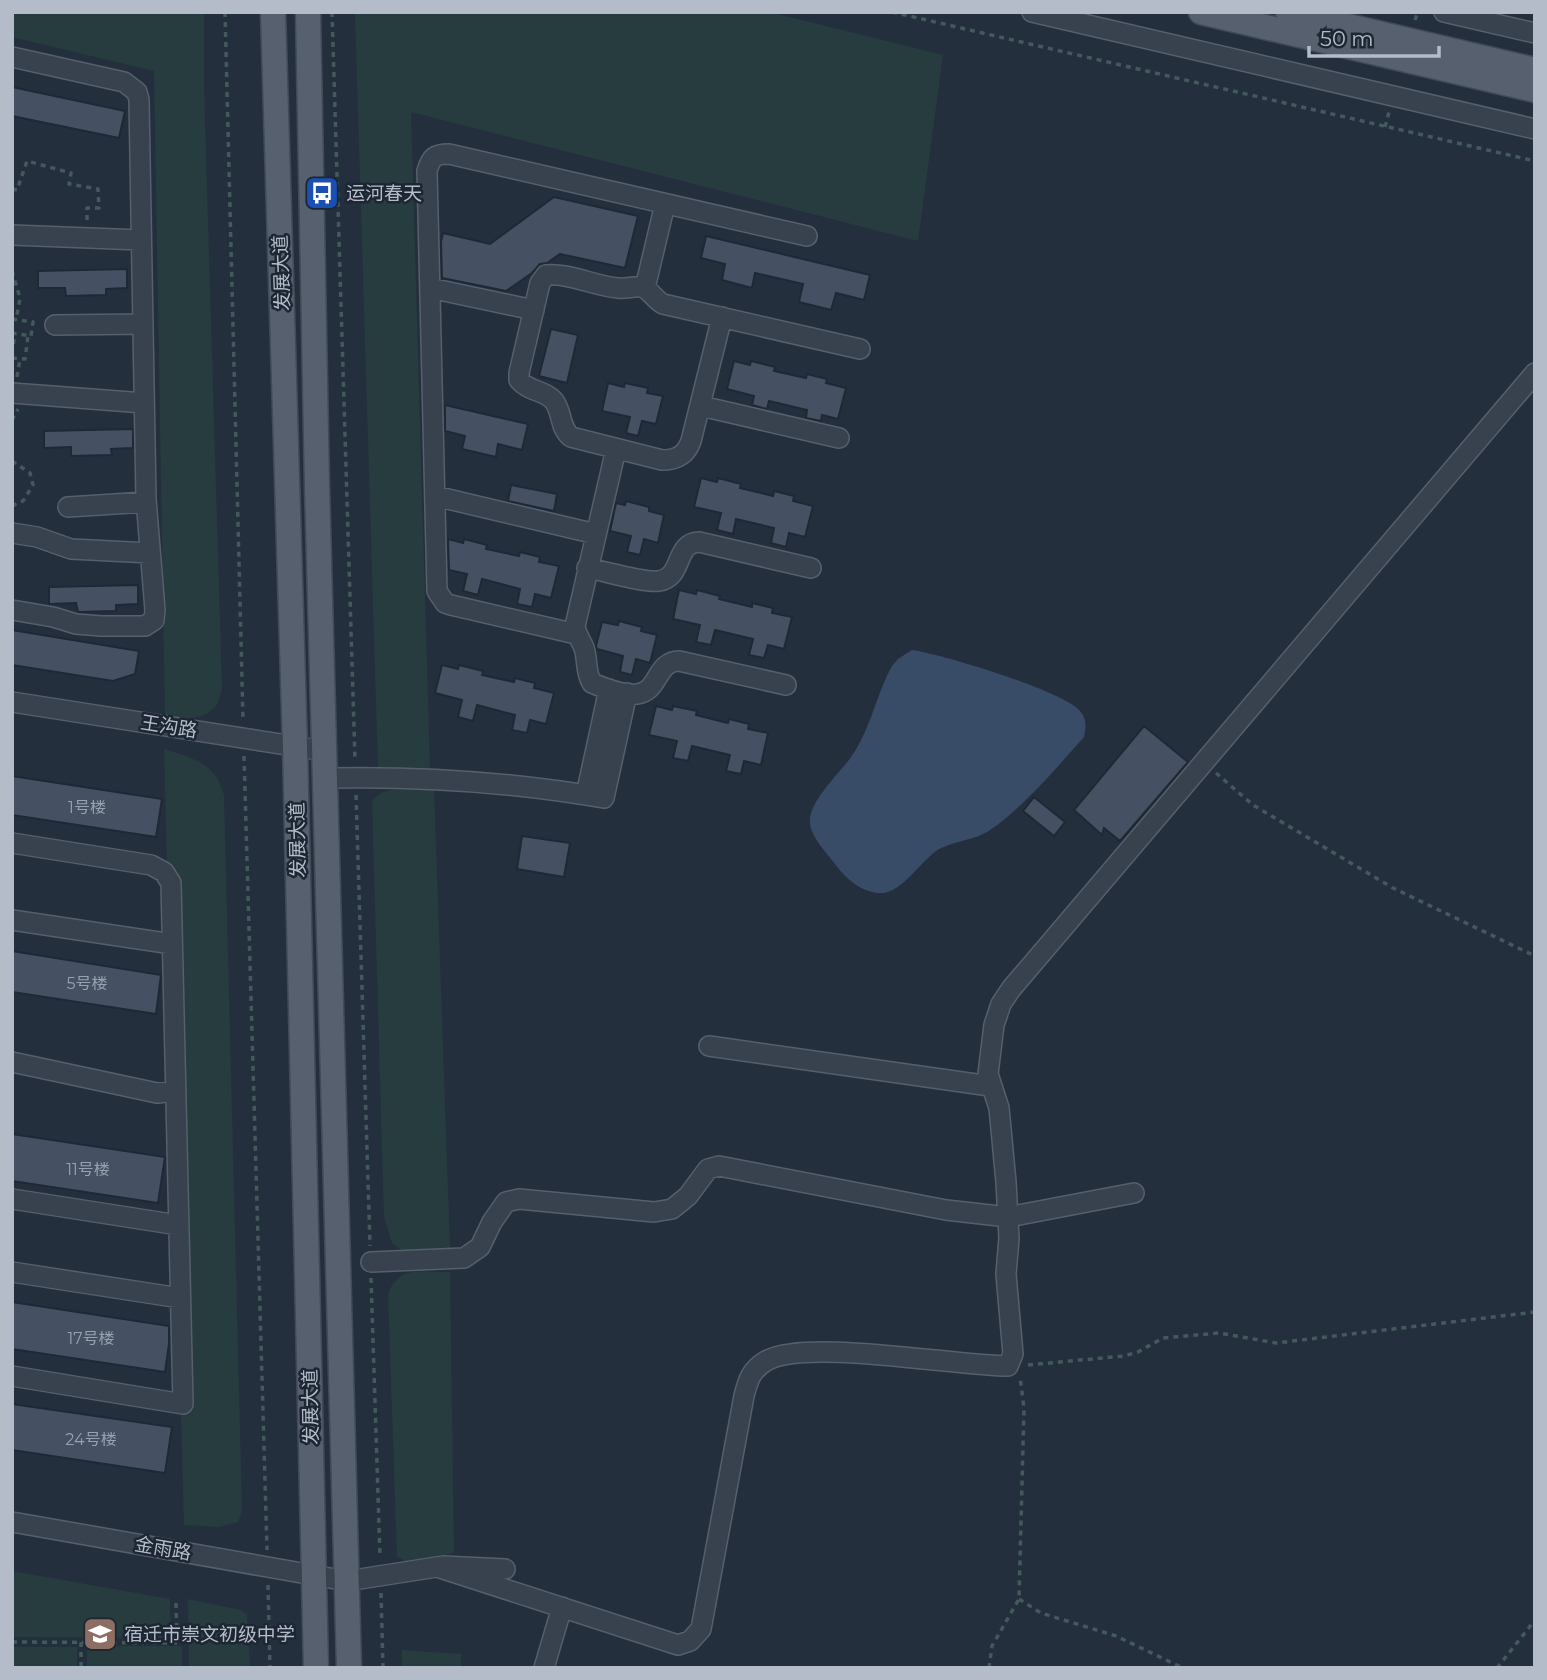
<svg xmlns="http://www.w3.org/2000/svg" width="1547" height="1680" font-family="Montserrat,'Noto Sans SC',sans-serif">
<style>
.green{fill:#263c3f}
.water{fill:#394c67}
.building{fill:#455162;stroke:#1f2835;stroke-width:2}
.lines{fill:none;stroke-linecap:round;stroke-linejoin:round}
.minor-casing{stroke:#565f6c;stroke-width:22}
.major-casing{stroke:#414a57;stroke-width:27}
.path{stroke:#44595c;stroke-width:3.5;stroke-dasharray:5 5;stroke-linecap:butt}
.minor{stroke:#38414e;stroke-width:19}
.major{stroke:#56606e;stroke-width:24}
.labels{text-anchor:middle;stroke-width:5;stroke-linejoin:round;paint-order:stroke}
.number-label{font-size:16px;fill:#98a1af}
.poi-label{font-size:19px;fill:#b4bcc9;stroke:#1d2633;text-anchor:start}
.street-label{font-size:19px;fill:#b4bcc9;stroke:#1d2633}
</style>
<rect width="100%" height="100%" fill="#242f3e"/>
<!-- green -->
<path class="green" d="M12,12H204V87L222,689C220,694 219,702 216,706C206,720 179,720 165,717L154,71L12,37Z
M355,12H769L943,55L918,241L411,112L430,770L378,768Z
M164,749C194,759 215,762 224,795L242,1511L238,1522L219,1527L184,1525Z
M394,789H434L450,1248L401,1250L392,1243L384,1218L372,800L381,793Z
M450,1272L454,1553L407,1562L397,1556L388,1294C399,1264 422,1273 450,1272Z
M12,1571L170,1599L171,1638L12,1637Z
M188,1599L240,1610L247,1614L250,1668H189Z
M87,1646H182V1668H87Z
M12,1647H77V1668H12Z
M402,1650L461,1654V1668H402Z"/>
<!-- water -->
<path class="water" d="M912,650C941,654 1064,691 1080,711C1087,719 1086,727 1084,737C1056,768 1025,806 990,830C975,841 953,840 936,851C921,862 901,892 883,893C863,894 846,879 835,864C827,853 811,837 810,823C808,802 839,774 851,757C871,729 876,695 892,666L898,659Z"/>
<!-- building -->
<path class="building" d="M12,87L125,111L119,138L12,116Z
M554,197L638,216L625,268L560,254L547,263L540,264L532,273L506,291L442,278L441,242L443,233L490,244Z
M706,236L870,275L864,300L836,293L831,310L799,302L803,284L755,273L752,288L722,280L725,264L701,258Z
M127,269V288L106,289V295L66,296L65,288H38V271Z
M551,329L578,335L567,383L539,376Z
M734,361L750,365L751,361L775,367L774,371L806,378L807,374L827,379L826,383L846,388L838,419L822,415L821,421L806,418L807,410L769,401L767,409L752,405L754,396L727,389Z
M608,383L624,387L625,383L648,388L647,393L663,396L656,424L642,421L638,436L626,433L630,417L602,411Z
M445,405L528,424L522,450L498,444L496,457L462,449L465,436L445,431Z
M133,429V448L111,449L112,455L71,456V447L44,448V431Z
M701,478L717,482L718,478L741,484L740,488L773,496L774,491L794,496L793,501L813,506L805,537L789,533L786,547L771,543L774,528L736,519L733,534L717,530L721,513L694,507Z
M511,485L557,494L554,511L508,501Z
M626,501L649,507V511L664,515L658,543L644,539L640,555L627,552L631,536L610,531L616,503L625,505Z
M448,539L463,543L464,539L487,545L486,549L519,556L520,552L540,557L539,562L559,566L551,598L535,594L532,607L517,604L520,589L482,579L478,595L463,591L467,574L449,570Z
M138,585V604L116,605V611L78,612L76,603L49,604V587Z
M679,590L696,594L697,590L720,596L719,599L752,607V603L773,608L772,613L792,617L784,649L768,645L764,658L749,655L753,639L715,630L711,645L696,642L700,625L673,619Z
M619,621L642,627L641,631L657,635L650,663L636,659L632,675L620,672L623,656L597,649L596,646L602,622L618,625Z
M12,630L139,651L135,674L113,681L12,665Z
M442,665L458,669L459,665L483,671L482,675L514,682L515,678L535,683L534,688L554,693L546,724L530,720L527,733L512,730L515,715L477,705L473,721L458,717L462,700L435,693Z
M656,706L672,710L673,706L697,711L696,715L728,723L729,719L749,724L748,729L768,733L761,765L744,761L741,774L726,771L730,755L692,746L688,761L673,758L677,741L649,735Z
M1144,726L1188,762L1120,841L1104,828L1102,835L1074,810Z
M12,776L162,799L156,837L12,815Z
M1034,797L1065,822L1054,836L1023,811Z
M522,836L570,843L564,877L517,869Z
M12,951L161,975L156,1014L12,992Z
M12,1134L165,1157L158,1203L12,1181Z
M12,1302L169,1326V1344L165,1372L12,1349Z
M12,1404L172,1427L165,1473L12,1450Z"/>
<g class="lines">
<!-- minor casing -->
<g class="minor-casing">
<path id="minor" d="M1032,12L1535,129
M1444,12L1535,33
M12,57L124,82L137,92L139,100L146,499L155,610L154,620L145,626H101L76,624L53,617L12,610
M12,235L141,240
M430,288L534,310
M645,288L665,204
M722,317L691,441C686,455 677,460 662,460L571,437C559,427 563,413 554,401C545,390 529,392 519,380V373L540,283L546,275C570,273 594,286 618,288C626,289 634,286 641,287C649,288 655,300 663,304L860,349
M55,325L143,324
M12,393L144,403
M701,406L839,438
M616,449L575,626C576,635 581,640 584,648C588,660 585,672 592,683C604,688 624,696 637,694C659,692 656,661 679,661L786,685
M435,496L596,534
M68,507L146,502
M12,533L37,537L71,549L150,553
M587,568C605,571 643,583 659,581C684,577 674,543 699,542L811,568
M576,634L451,605L445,603L437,591L427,171C431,157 435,154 449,154L807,236
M12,702L325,751
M326,778C420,776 512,782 604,798L627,693
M586,795L609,689
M12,843L151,865L164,872L171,883L183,1404L12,1376
M12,920L172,944
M709,1046L990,1086
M12,1062L157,1093L175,1091
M12,1199L178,1225
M371,1262L464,1258L480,1247L492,1222L506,1202L519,1199L654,1212L672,1209L688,1196L708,1169L719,1166L946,1210L1008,1217L1134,1193
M12,1272L180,1298
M12,1522L347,1581L443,1566L505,1569
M437,1567L678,1645L690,1641L701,1629L744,1396C748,1380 751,1370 766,1361C804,1338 956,1366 1008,1366L1013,1354L1006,1274L1009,1238L1006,1182L999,1108L988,1074L994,1025L1001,1004L1011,989L1535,373
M544,1668L562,1607"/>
</g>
<!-- major casing -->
<g class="major-casing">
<path id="major" d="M273,12L295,746L316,1668
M308,12L317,487L349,1668
M1201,12L1535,90
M1288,12L1535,70"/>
</g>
<!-- path -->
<path class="path" d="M225,12L243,720
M332,12L355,760
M892,12L1535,161
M1415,20L1418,12
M1385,127L1389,112
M12,189L17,190L27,161L71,173L69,184L98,189L99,208H87V222
M12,258V260
M12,271L20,298L16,320
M12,319L33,322L31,336L12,333
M12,354L15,334
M12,358L25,359L28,336
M17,377L20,358
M12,420L18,409
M12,461L30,473L33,485L23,501L12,506
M244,756L267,1550
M1216,773L1253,805L1393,888L1535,956
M356,795L370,1246
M371,1278L380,1557
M1028,1365L1124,1356L1138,1352L1163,1338L1219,1333L1276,1343L1535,1312
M268,1585L270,1668
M381,1593L383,1668
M1019,1599L1041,1613L1116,1636L1183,1668
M12,1642L177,1643L176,1603
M81,1642V1668
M989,1668L992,1646L1019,1599L1024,1408L1020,1377
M1497,1668L1535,1620"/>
<!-- minor -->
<use href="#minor" class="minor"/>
<!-- major -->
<use href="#major" class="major"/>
</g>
<!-- icons -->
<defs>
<g id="bus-square" transform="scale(1.75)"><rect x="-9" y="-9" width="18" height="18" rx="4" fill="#1a4fb4" stroke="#1d2633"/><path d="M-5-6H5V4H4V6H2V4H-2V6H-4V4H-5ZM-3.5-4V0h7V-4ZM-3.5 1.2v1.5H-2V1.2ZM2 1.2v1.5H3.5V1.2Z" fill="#fff"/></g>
<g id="school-square" transform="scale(1.75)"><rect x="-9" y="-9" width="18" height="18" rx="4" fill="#8d6e63" stroke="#1d2633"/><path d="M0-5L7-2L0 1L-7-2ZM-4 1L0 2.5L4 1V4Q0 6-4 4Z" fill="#fff"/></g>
</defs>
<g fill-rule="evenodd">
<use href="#bus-square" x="322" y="193"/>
<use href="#school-square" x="100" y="1634"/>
</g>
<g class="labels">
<!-- number labels -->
<g class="number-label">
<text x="87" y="813">1号楼</text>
<text x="87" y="989">5号楼</text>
<text x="88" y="1175">11号楼</text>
<text x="91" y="1344">17号楼</text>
<text x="91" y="1445">24号楼</text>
</g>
<!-- poi labels -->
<g class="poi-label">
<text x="346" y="200">运河春天</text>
<text x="124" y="1641">宿迁市崇文初级中学</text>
</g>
<!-- street labels -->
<g class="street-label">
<text transform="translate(281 273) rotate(-92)" y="7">发展大道</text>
<text transform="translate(169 726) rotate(9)" y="7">王沟路</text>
<text transform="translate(297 840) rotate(-91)" y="7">发展大道</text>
<text transform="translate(310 1407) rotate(-91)" y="7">发展大道</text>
<text transform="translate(163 1548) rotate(10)" y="7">金雨路</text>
</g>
</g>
<!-- border -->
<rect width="1547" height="1680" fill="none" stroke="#b4bcc9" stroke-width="28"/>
<!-- scale -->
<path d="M1309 46v10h130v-10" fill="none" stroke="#b4bcc9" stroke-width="3.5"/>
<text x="1320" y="46" font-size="21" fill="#b4bcc9" stroke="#1d2633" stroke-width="5" paint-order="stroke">50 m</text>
</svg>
